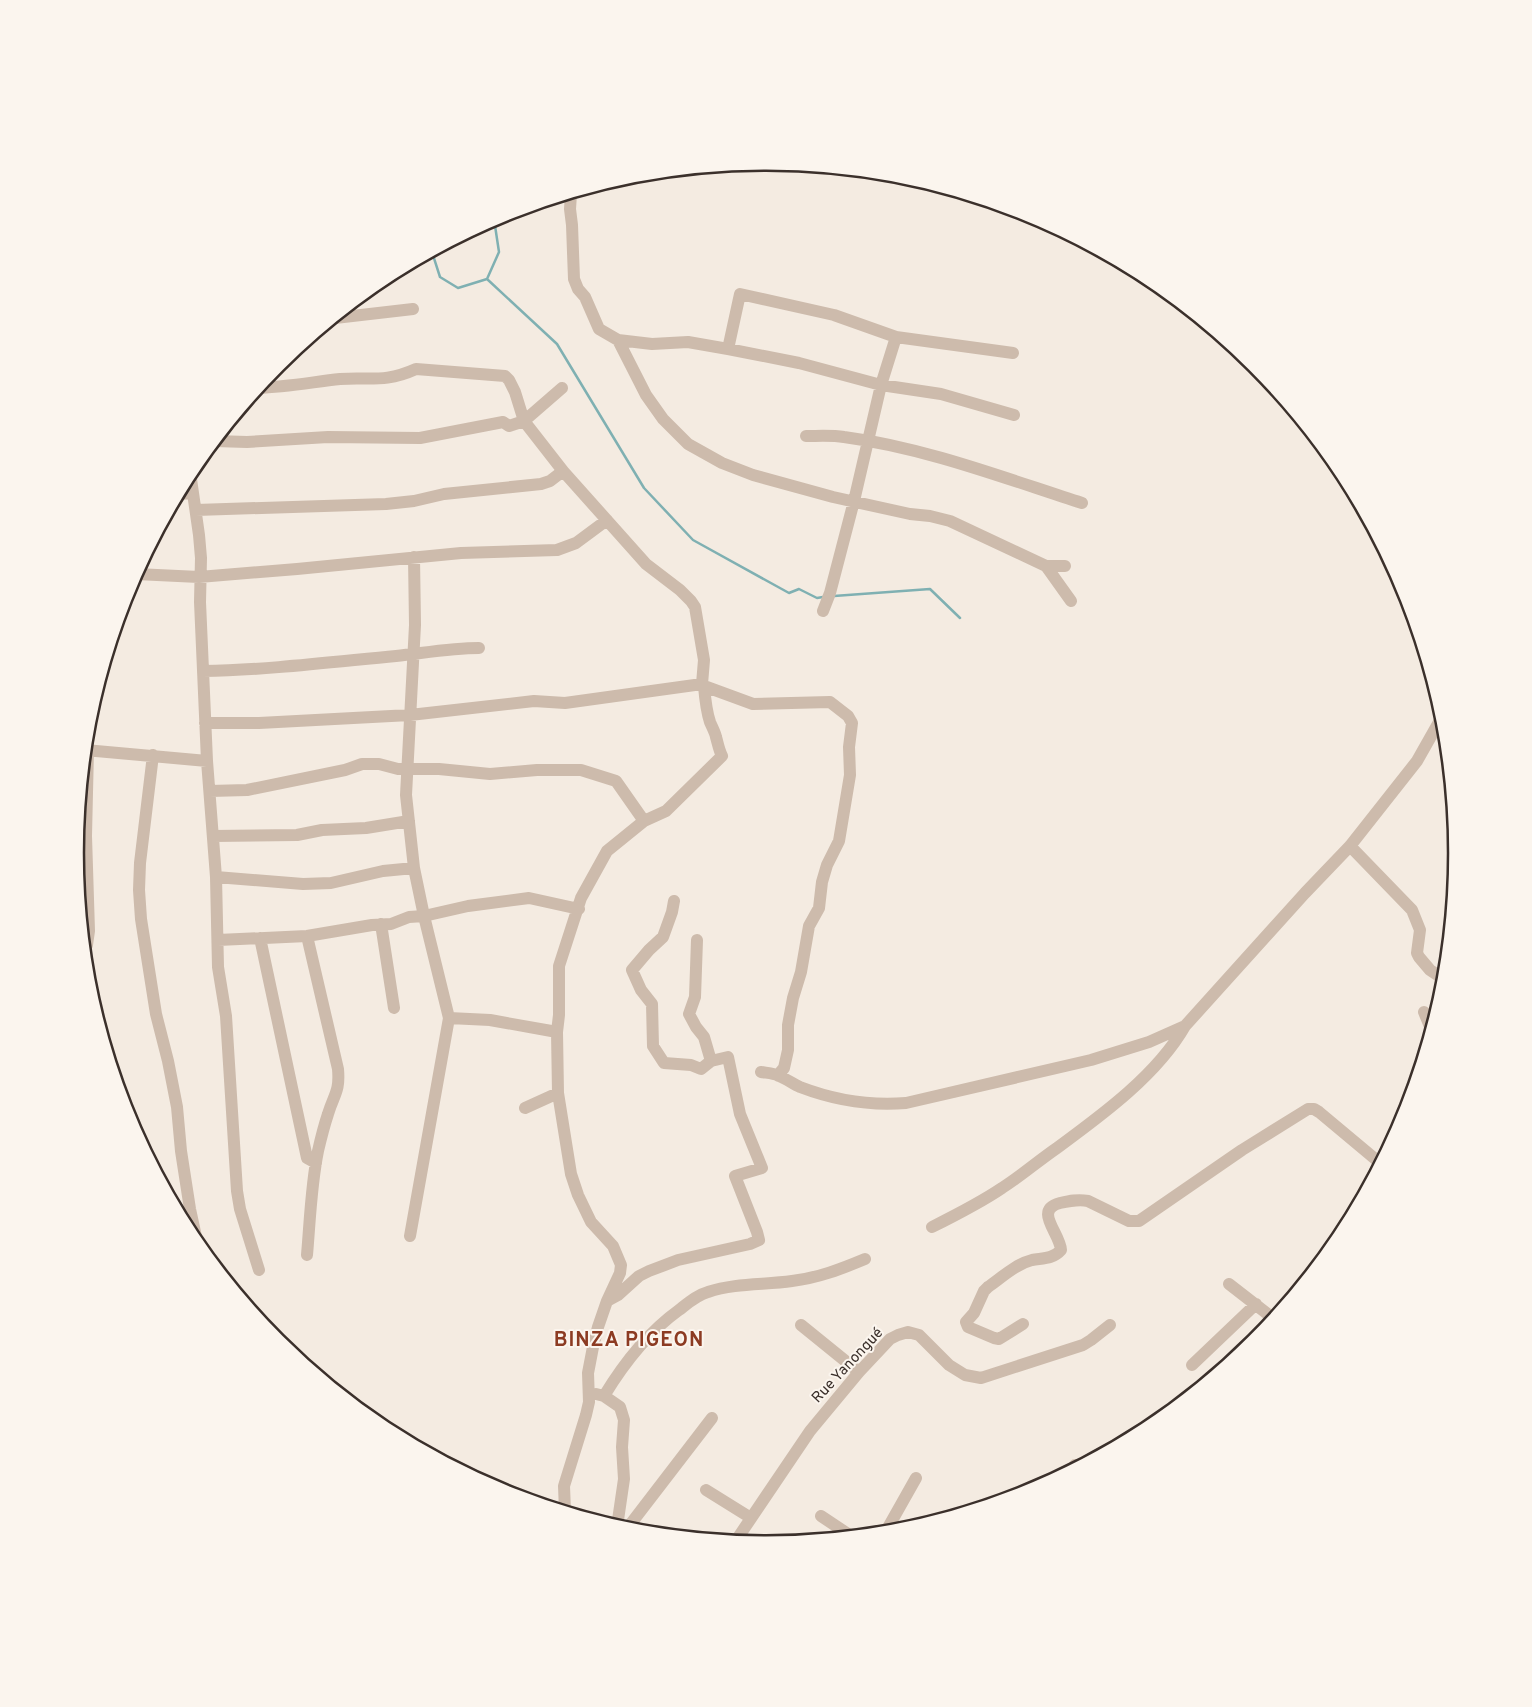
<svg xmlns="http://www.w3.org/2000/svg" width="1532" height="1707" font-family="Overpass,sans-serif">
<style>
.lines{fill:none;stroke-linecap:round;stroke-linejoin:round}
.stream{stroke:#7fb0b2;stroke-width:2.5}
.minor{stroke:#cdbbac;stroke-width:12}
.labels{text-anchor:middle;stroke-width:4;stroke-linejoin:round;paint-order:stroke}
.street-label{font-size:15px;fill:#3b302b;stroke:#fbf5ee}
.district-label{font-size:20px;font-weight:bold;letter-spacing:1px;fill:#8c3b22;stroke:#fbf5ee}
.rim{fill:none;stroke:#3b302b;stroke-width:2.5}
</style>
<rect width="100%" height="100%" fill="#f4ebe1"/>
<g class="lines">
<!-- stream -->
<path class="stream" d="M432,252L440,277L458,288L487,279
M487,279L557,344L644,488L693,540L789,593L799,589L817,598L823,597
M487,279L499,252L494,219
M834,596L930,589L960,618"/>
<!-- minor -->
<path class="minor" d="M624,178H630L640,175
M571,194L570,209L572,225L574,279L578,289L585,297L599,329L618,340L652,344L688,342L728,349L799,363L881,385L941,394L1014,415
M335,318L413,309
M618,340L646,395L663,419L688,444L722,463L753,475L833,497L910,514L930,516L950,521L1046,566H1065
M728,349L740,294L834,315L896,337L1013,353
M258,388C286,387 313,382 340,379C370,377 385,383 416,369L505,376L509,380L515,392L524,421L563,471L646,564L680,590L691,601L695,607L704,660L702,684L704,686C705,698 706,710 710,722C712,727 715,732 716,737C718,744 719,750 722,756L666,811L644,821L607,851L581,898L559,966V1015L557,1032L558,1093L571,1174L578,1195L591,1222L613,1246L621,1265L620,1273L607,1301L598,1327L593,1347L588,1373L589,1402L586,1415L564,1486L565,1511
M806,436C818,436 832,435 844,437C926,448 1004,478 1082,503
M215,441L247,442L328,437L420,438L503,422L509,426L524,421L562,388
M190,472L199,535L201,558L200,602L207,761L216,877L218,967L226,1016L237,1191L240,1209L259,1270
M179,494L193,493
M196,510L386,504L414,501L444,494L541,484L550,481L563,471
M1046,566L1071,601
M136,574L199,577L297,569L461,553L557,550L576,543L607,520
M823,611L830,593L854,501L881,385L896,337
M203,671C267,670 332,662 396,656C424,653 451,648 479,648
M704,686L753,704L830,702L848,716L852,723L849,747L850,775L839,841L827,865L822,882L819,908L809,926L801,972L793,998L788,1025V1050L784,1068L778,1075
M205,723H259L410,715L534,701L565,703L702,684
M85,750L207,761
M153,755L140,863L139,890L141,919L156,1014L168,1061L177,1107L181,1151L190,1209L198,1246
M210,791L247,790L345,770L362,764H379L398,769H439L490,774L537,770H581L616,781L644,821
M213,836L297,835L322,830L366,828L409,821
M1350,846L1412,910L1420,930L1417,953L1419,957L1430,970L1445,980
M216,877L303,884L331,883L383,871L414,868
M674,901L672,912L663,937L649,950L632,970L641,990L652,1004L653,1046L664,1063L691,1065L701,1069L711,1061
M381,924L394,1008
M307,936L338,1069C340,1092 334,1094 328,1114C324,1126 321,1138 318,1151C311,1185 310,1221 307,1255
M260,938L307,1158L316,1163
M218,940L307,936L372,925L391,924L409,917L424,916L468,906L529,898L579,909
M84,949L87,945L89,931L86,836L88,750
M1424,1012L1431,1029
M449,1018L490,1020L557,1032
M761,1072C767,1073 774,1073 779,1076C787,1079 793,1084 800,1087C834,1100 870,1106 906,1103L1091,1060L1149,1042L1185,1026
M525,1108L558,1093
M932,1227C956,1215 980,1203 1002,1188C1021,1176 1038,1161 1057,1148C1102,1115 1157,1075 1185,1026L1305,893L1350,846L1417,761L1443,715
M410,1236L449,1018L424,916L414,868L406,795L415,625L414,557
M1229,1284L1274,1319
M607,1301L618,1295L639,1276L649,1271L678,1260L750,1244L759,1240L757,1232L735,1176L762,1168L740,1114L728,1057L711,1061L704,1037L696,1027L689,1014L695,997L697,940
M1023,1324L999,1339L994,1338L968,1327L966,1322L974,1313L984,1291L988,1287C1001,1278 1016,1264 1032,1260C1043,1258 1053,1259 1061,1250C1060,1233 1033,1210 1060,1203C1069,1201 1078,1199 1088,1201L1129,1221H1139L1242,1150L1308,1109H1314L1319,1112L1380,1163
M801,1325L859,1372
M1192,1365L1256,1304
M596,1394L604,1396L620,1407L624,1420L622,1447L624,1479L618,1520L621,1528
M604,1396C624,1363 647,1333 679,1310C688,1303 697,1295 708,1292C735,1283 764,1285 792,1281C818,1278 841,1269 865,1259
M1071,1470L1075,1465H1081
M706,1490L751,1518
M821,1516L851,1536
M626,1530L712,1418
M885,1533L916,1478
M735,1542L810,1431L859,1372L890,1339L898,1335L908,1332L919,1335L949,1365L965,1375L981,1378L1083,1345L1091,1340L1110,1325"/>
</g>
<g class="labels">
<!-- street labels -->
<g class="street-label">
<text transform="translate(847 1365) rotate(-47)" y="5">Rue Yanongué</text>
</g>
<!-- district labels -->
<g class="district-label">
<text x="629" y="1346">BINZA PIGEON</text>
</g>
</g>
<!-- crop -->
<path d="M0 0H1532V1707H0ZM84 853a682 682 0 1 1 1364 0a682 682 0 1 1-1364 0Z" fill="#fbf5ee" fill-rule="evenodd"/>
<path class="rim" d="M84 853a682 682 0 1 1 1364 0a682 682 0 1 1-1364 0Z"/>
</svg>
